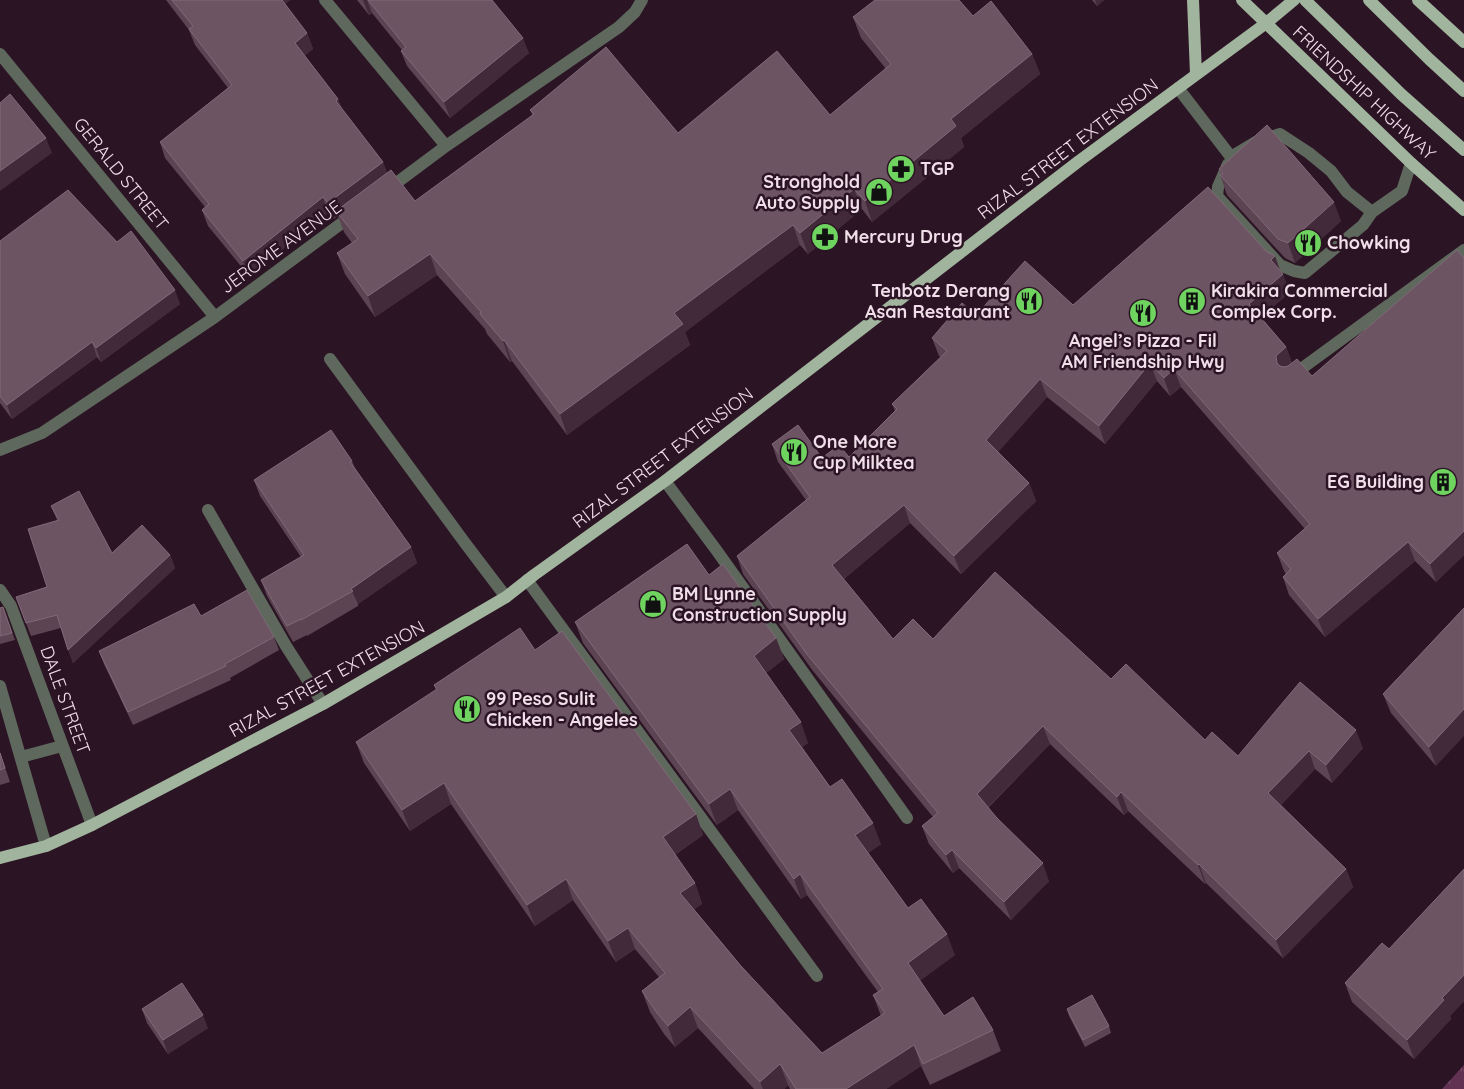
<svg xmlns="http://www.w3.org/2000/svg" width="1464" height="1089" font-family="Quicksand,sans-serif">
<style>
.grass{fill:url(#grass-tufts)}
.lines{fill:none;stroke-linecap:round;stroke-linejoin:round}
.service{stroke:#5f685d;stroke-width:12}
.minor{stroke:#5f685d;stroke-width:12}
.primary{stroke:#a1b49e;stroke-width:12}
.wall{fill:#5c4453}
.shaded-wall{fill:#422a3a}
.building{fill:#6c5463;stroke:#816a78}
.labels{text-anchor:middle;stroke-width:5;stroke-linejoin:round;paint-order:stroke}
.street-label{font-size:18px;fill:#f0dfe9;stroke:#2b1424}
.poi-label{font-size:18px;font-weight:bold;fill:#f0dfe9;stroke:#2b1424;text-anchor:start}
</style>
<defs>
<pattern id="grass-tufts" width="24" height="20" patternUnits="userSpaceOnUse" patternTransform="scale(1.25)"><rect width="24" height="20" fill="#623252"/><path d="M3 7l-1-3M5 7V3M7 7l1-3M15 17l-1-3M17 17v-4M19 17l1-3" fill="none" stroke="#794f6b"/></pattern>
</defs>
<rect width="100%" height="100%" fill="#2b1424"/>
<!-- grass -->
<path class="grass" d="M1464,1065V1089H1442Z"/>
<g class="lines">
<!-- service -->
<path class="service" d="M1178,88L1231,157L1256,142L1280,134L1309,153L1331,171L1347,192L1372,212L1402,191L1411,163
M1228,164L1218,187L1217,196L1280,265L1294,271L1305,273L1363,225L1372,212
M330,359L465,543L506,597
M1290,377L1464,250
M665,481L717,551L907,818
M208,510L286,646L323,704
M527,580L817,976"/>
<!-- minor -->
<path class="minor" d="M325,0L446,146
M0,54L215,317
M387,190L446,146L619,27L635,12L642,0
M0,450L42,433L215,317L354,214
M0,590L11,606L92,825
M0,686L46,846
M21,757L62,746"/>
<!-- primary -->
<path class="primary" d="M1193,0L1196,74
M1242,0L1411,163L1464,210
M1305,0L1401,94L1464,150
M1369,0L1429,59L1464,91
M1418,0L1464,42
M0,858L46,846L92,825L323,704L506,597L534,575L665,481L1079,161L1265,24L1294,0"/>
</g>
<!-- wall -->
<path class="wall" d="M166,0H290L285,4L307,33L313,49L304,56L338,99L342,109L383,162L387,173L415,201L533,116L530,110L678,133L830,115L886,69L861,38L853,17L973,16L1032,54L1040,74L961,138L964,147L872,222L862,209L808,254L800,245L685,332L690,345L567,435L512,361L510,362L487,334L485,329L437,275L375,317L345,274L337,253L352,243L344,232L338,216L334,219L328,213L249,276L208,226L202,210L205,207L165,158L160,142L228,88L195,45L189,30Z
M357,0H492L529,53L450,118L407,66L401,51L402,50L372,13L369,15Z
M1092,0H1104L1097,6Z
M1219,169L1341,221L1295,263L1285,258L1227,195L1220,175L1221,174Z
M0,241L117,242L180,304L101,362L97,357L12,419L0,403Z
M1267,252L1275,256L1280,270L1290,292L1261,317L1286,347L1292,363L1312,376L1464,258V555L1436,582L1415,561L1325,637L1289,595L1283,577L1286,574L1284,571L1277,553L1305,529L1181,387L1170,396L1157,381L1105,444L1047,397L998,452L1029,483L1036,501L961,574L910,523L844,579L893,639H933L1111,679L1205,740L1238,756L1363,748L1332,783L1315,769L1281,805L1346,869L1353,887L1283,958L1206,883L1205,884L1128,811L1124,815L1050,744L988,808L1049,881L1011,920L959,868L953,873L929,844L922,826L933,817L813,671L743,574L737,556L806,500L778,462L772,444L822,458L849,457L895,411L892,404L941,357L939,356L932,338L976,315L1073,305Z
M352,461L355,468L411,547L417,563L358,604V606L307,636V635L293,642L267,596L261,580L301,557L260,496L254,480Z
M51,506L112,553L170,555L175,568L73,663L61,628L31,636L16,597L47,587L57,520Z
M709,575L776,638L784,659L766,673L808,743L802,747L830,787L881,844L868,853L908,908L955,955L920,980L944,1016L993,1030L1001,1051L930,1085L921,1066L886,1089H790L788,1085L784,1089H754L698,1028L675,1047L664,1034L650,1012L642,991L659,977L635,949L616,962L573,900L535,926L451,804L410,831L364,763L356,742L436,690L434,685L535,650L696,814L703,835L675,855L695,883L702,904L694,909L741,966L822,1053L881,1016L873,995L878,992L807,895L801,899L738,810L717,825L583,643L575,622Z
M3,607L15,640L0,644V608Z
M1464,608L1436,766L1391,713L1383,694Z
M274,637L279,650L230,678L231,680L133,725L104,664L99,651Z
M0,752L10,782L0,785Z
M1464,869V1001L1450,1016L1451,1019L1414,1059L1352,1002L1345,983L1389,949Z
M142,1009L208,1028L168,1054L147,1023Z
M1067,1009L1109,1026L1111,1033L1085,1047L1069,1016Z"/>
<!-- shaded-wall -->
<path class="shaded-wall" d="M279,0H290L281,7Z
M363,0H367L372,13L369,15Z
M1095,0H1104L1097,6Z
M307,33L313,49L300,59L295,43Z
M523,38L529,53L450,118L444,102Z
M1032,54L1040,74L961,138L964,147L872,222L865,201L951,119Z
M338,99L344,115L336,101Z
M46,138L52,153L0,191V171Z
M383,162L389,178L336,211L338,216L334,219L328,203Z
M854,189L862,209L808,254L800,233Z
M323,197L328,213L249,276L243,261Z
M1334,202L1341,221L1295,263L1288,243Z
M793,225L800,245L685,332L690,345L567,435L560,414L674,313Z
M430,254L437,275L375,317L368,296Z
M1275,256L1281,274L1271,260Z
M1283,274L1290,292L1256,322L1249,304Z
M175,290L180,304L101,362L96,348Z
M504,340L512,361L510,362L503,341Z
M92,342L97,357L12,419L7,405Z
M1286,347L1293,365L1282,374L1277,363L1276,356Z
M1150,363L1157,381L1105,444L1099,426Z
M1174,369L1181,387L1170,396L1164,378Z
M1040,379L1047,397L993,458L986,440Z
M1029,483L1036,501L961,574L954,556Z
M904,505L910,523L839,583L832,565Z
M1464,531V555L1436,582L1430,564Z
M1408,542L1415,561L1325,637L1318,619Z
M411,547L417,563L358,604L351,589Z
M170,555L175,568L73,663L68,650Z
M776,638L784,659L761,677L754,656Z
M1464,709V736L1436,766L1429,747Z
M801,722L808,743L797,751L789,730Z
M1043,726L1050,744L983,812L977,794Z
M1356,730L1363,748L1332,783L1326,765Z
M1309,751L1315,769L1275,811L1268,793Z
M444,783L451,804L410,831L402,810Z
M730,789L738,810L717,825L709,804Z
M1121,792L1128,811L1124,815L1117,797Z
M696,814L703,835L671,858L663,837Z
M873,823L881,844L863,856L855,835Z
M952,850L959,868L953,873L946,855Z
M1043,863L1049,881L1011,920L1004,902Z
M1199,864L1206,883L1205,884L1198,865Z
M1346,869L1353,887L1283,958L1276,940Z
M800,874L807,895L801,899L794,879Z
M566,879L573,900L535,926L527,905Z
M695,883L702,904L688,914L680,893Z
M628,928L635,949L616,962L608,941Z
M947,934L955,955L916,984L908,963Z
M1464,975V1001L1450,1016L1451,1019L1414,1059L1407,1040L1442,998Z
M690,1007L698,1028L675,1047L668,1026Z
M203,1015L208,1028L168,1054L163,1040Z
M914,1045L921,1066L886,1089H846Z
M780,1064L788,1085L784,1089H763L760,1082Z"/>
<!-- building -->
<path class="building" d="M172,0H282L307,33L295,43L338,99L336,101L383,162L328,203L323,197L243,261L202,210L209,204L160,142L232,85L189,29L193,26Z
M368,0H492L523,38L444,102L401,51L406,47Z
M875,0H959L973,16L991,1L1032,54L951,119L956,126L865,201L854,189L800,233L793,225L674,313L683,324L560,414L504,340L503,341L480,314L481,312L430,254L368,296L337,253L358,239L336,211L391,170L415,201L534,114L530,110L606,47L678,133L777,51L830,115L891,64L853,17Z
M10,94L46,138L0,171V103Z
M1267,125L1334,202L1288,243L1278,239L1220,175L1223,173L1219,169Z
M1208,187L1267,252L1275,256L1271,260L1283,274L1249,304L1286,347L1276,356L1277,363L1280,366L1284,367L1288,366L1297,359L1312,376L1457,250L1464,258V531L1430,564L1408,542L1318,619L1283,577L1291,569L1277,553L1310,524L1174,369L1164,378L1150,363L1099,426L1040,379L986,440L1029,483L954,556L904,505L832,565L893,639L913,619L933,639L995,572L1111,679L1126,664L1205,740L1212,732L1238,756L1300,682L1356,730L1326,765L1309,751L1268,793L1346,869L1276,940L1199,864L1198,865L1121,792L1117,797L1043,726L977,794L997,818L1043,863L1004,902L952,850L946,855L922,826L938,813L806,653L737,556L810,497L772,444L798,425L822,458L839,445L849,457L897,409L892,404L947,351L932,338L962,303L976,315L1025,261L1073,305Z
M68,190L117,242L131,231L175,290L96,348L92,342L7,405L0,396V241Z
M331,430L352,461L350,462L411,547L351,589L353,591L301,620V619L287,626L261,580L304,555L254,480Z
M79,491L112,553L142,525L170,555L68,650L57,615L26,623L16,597L47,587L28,529L59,520L51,506Z
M687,544L709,575L723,564L776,638L754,656L801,722L789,730L830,787L842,779L873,823L855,835L908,908L921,899L947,934L908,963L944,1016L973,997L993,1030L923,1064L914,1045L846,1089H796L780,1064L760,1082L690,1007L668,1026L657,1013L642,991L665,973L628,928L608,941L566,879L527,905L444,783L402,810L356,742L437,689L434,685L520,628L535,650L562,631L696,814L663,837L695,883L680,893L741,966L822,1053L885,1013L873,995L883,989L800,874L794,879L730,789L709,804L575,622Z
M247,590L274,637L225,664L226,666L128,712L99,651L194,604L201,616Z
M3,607L12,633L0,636V608Z
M1464,608V709L1429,747L1383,694Z
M0,753L5,768L0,770Z
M1464,869V975L1442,998L1444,1000L1407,1040L1345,983L1382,943L1389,949Z
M182,983L203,1015L163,1040L142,1009Z
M1092,995L1109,1026L1083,1040L1067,1009Z"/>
<!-- icons -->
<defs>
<g id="pharmacy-disc" transform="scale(1.4375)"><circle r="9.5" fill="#6fd360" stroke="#2b1424"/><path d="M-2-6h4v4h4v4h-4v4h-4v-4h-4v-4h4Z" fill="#111"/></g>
<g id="shop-disc" transform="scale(1.4375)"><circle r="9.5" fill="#6fd360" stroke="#2b1424"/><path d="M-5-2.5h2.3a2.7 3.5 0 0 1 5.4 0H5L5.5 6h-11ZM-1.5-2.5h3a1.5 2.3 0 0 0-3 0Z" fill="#111"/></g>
<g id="restaurant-disc" transform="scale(1.4375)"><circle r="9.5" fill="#6fd360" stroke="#2b1424"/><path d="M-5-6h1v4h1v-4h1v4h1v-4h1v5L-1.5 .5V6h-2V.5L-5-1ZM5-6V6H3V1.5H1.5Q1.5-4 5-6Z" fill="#111"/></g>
<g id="building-disc" transform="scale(1.4375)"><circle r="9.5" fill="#6fd360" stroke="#2b1424"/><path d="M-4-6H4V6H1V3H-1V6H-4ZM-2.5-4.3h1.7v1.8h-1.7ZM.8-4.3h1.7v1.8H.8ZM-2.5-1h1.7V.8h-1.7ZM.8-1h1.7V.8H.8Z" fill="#111"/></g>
</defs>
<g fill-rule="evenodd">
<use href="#pharmacy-disc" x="901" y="169"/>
<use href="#shop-disc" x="879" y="192"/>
<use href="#pharmacy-disc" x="825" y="237"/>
<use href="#restaurant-disc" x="1308" y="243"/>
<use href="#restaurant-disc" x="1029" y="301"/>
<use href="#building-disc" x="1192" y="301"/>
<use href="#restaurant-disc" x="1143" y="313"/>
<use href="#restaurant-disc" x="794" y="452"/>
<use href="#building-disc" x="1443" y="482"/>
<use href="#shop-disc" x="653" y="604"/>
<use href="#restaurant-disc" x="467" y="709"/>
</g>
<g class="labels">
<!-- street labels -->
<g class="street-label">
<text transform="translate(1364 93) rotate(43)" y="6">FRIENDSHIP HIGHWAY</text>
<text transform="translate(1068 149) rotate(-37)" y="6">RIZAL STREET EXTENSION</text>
<text transform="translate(121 174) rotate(51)" y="6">GERALD STREET</text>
<text transform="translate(281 247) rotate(-36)" y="6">JEROME AVENUE</text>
<text transform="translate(663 458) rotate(-37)" y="6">RIZAL STREET EXTENSION</text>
<text transform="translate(327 679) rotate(-29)" y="6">RIZAL STREET EXTENSION</text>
<text transform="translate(65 700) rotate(70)" y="6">DALE STREET</text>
</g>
<!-- poi labels -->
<g class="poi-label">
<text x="920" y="175">TGP</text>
<text x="860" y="188" text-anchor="end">Stronghold<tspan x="860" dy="21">Auto Supply</tspan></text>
<text x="844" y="243">Mercury Drug</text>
<text x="1327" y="249">Chowking</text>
<text x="1010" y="297" text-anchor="end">Tenbotz Derang<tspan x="1010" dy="21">Asan Restaurant</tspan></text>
<text x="1211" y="297">Kirakira Commercial<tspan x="1211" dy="21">Complex Corp.</tspan></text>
<text x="1143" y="347" text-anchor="middle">Angel’s Pizza - Fil<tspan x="1143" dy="21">AM Friendship Hwy</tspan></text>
<text x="813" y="448">One More<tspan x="813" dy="21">Cup Milktea</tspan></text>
<text x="1424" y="488" text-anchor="end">EG Building</text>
<text x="672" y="600">BM Lynne<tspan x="672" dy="21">Construction Supply</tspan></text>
<text x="486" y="705">99 Peso Sulit<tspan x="486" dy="21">Chicken - Angeles</tspan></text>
</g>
</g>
</svg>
